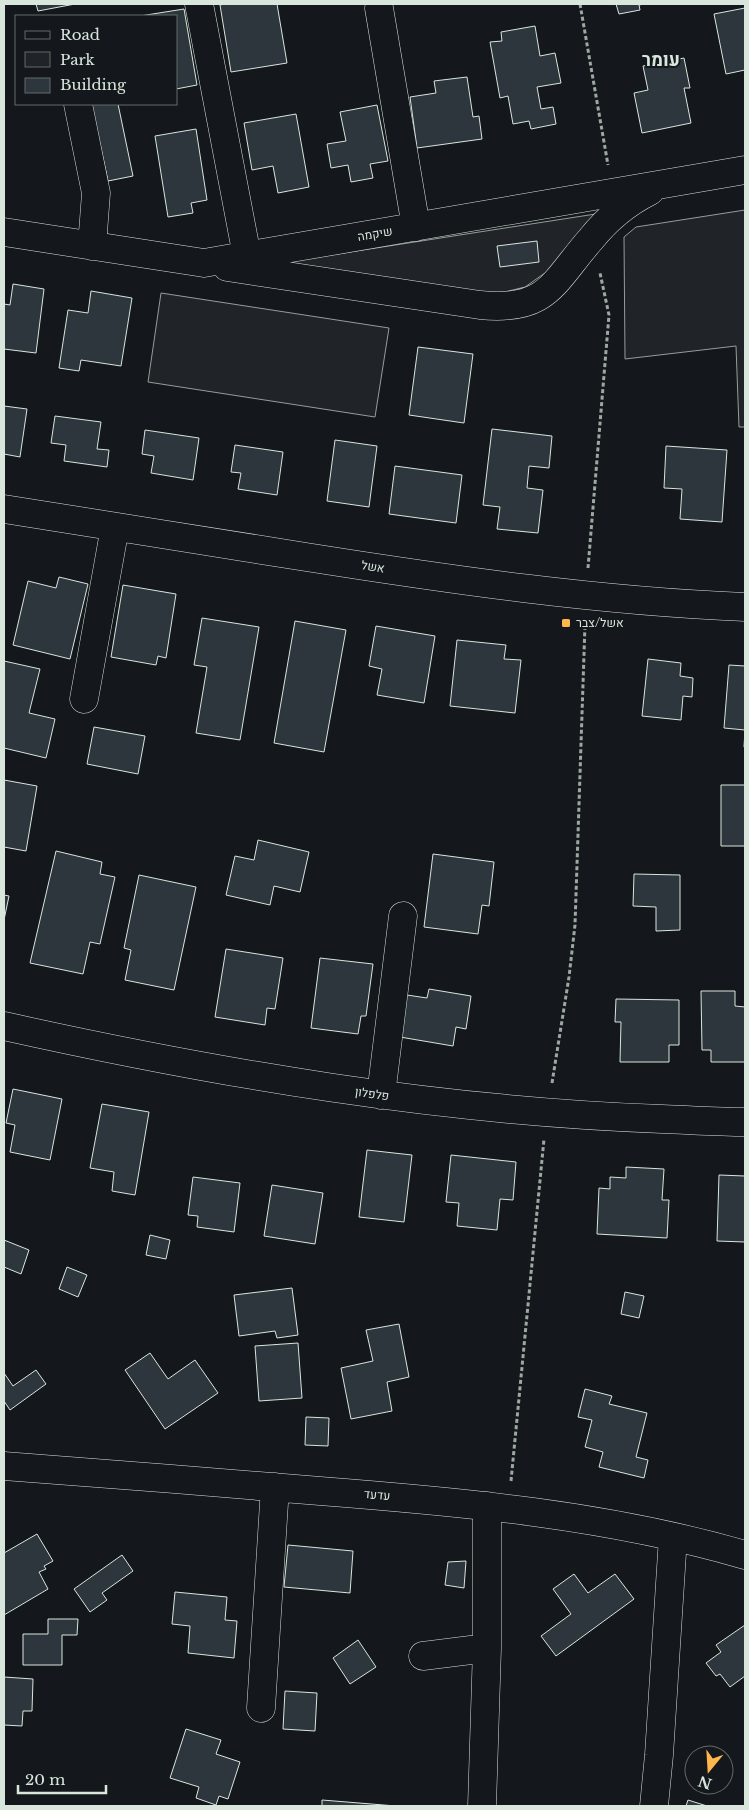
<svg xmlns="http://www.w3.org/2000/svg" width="749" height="1810" font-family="'Libre Baskerville',Heebo,serif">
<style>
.green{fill:#202428;stroke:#939e99}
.building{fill:#2c363c;stroke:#d8e6dc}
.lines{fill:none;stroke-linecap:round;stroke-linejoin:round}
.minor-casing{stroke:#d8e6dc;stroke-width:29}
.path{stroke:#9da8a2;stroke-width:3;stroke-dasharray:4 2.5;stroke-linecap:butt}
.minor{stroke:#14181c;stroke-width:28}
.poi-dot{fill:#ffb74d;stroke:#14181c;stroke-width:2}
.labels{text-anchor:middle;stroke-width:4;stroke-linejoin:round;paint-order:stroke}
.street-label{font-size:12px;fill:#d8e6dc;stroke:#14181c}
.poi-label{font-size:12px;fill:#d8e6dc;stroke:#14181c;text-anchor:start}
.district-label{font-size:18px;font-weight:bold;fill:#d8e6dc;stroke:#14181c}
</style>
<rect width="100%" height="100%" fill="#14181c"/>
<!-- green -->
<path class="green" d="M745,210V427H739L736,346L625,359L624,237L636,227Z
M602,213L552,268L525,287L488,296L279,263Z
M161,293L389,328L375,417L148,382Z"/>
<!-- building -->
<path class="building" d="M36,4H75L38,11Z
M225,4H277L287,63L231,72L220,5Z
M616,4H644L639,5L640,10L619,14Z
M745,8V70L726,74L714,14Z
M184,9L197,85L176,89V16H140Z
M535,26L540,56L555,53L561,83L537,87L541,109L553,107L556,124L531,129L529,121L513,124L508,96L500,98L490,42L502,41L501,32Z
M684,58L690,88H684L691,123L642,133L634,93L648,90L643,66Z
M467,77L473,117L479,116L482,139L417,148L410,97L436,93L434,81Z
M91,104H118L133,176L108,181Z
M377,105L388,161L370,164L373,178L351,182L348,165L331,168L327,144L346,141L340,112Z
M296,114L309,187L278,193L273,166L252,170L244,123Z
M196,129L207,200L191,203L193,213L168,217L155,136Z
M537,241L539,262L500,267L497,246Z
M13,284L44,289L36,353L4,349V304L10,305Z
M91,291L132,298L121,366L81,360L79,371L59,368L68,310L88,313Z
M418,347L473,354L464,423L409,415Z
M4,406L27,409L20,457L4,454Z
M55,416L101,422L97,449L109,450L107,467L64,461L66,445L51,443Z
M492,429L552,436L549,468L529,466L527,488L543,490L538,533L497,529L500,507L483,505Z
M145,430L199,438L193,480L151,473L154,456L142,454Z
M335,440L377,446L369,507L327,501Z
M235,445L283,452L277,495L238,489L241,473L231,472Z
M666,446L727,450L722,522L680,519L682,489L664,488Z
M395,466L462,475L456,523L389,514Z
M59,577L88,584L70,659L13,645L28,581L56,588Z
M123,585L176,594L166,658L158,656L156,665L111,657Z
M202,618L259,627L240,740L196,733L207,667L194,665Z
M295,621L346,630L324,752L274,743Z
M376,626L435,636L424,703L377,695L382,669L369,666Z
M457,640L506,645L504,659L521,660L515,713L450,706Z
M648,659L681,663L680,676L693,678L692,697L683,696L681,720L642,716Z
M4,661L40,669L29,713L55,719L46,758L4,748Z
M729,665L745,666V747H744L745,730L724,728Z
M94,727L145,736L138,774L87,764Z
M4,780L37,786L26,851L4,847Z
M721,785H745V846H721Z
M258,840L309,852L300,892L274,886L270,905L226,895L235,856L254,860Z
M56,851L102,862L100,874L115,877L100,944L90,942L83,974L30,963Z
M433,854L494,862L489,906L482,905L478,934L424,927Z
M634,874L680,875V930L656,931V907L633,906Z
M139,875L196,887L174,990L125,980L131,950L124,948Z
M4,895L9,896L4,920Z
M226,949L283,958L275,1009L267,1008L265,1025L215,1017Z
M320,958L373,964L366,1016H361L358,1034L311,1028Z
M429,989L471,996L466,1029L456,1027L453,1046L400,1037L407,995L427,998Z
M701,991H735V1006L745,1007V1062H711V1050H702Z
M616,999L679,1000V1045H669V1062H620L621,1022H615Z
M13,1089L62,1099L50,1160L10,1152L15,1125L6,1123Z
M102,1104L149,1112L135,1195L112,1191L114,1172L90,1168Z
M367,1150L412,1155L404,1222L359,1217Z
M451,1155L516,1162L513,1200L500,1199L497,1230L457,1226L459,1203L446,1202Z
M626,1167L664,1169L662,1200H669L667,1238L597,1234L599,1188L610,1189V1177L626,1178Z
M719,1175L745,1176V1242L717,1241Z
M193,1177L240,1183L234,1232L197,1227L198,1216L188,1215Z
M272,1185L323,1193L315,1244L264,1236Z
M150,1235L170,1240L166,1259L146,1255Z
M4,1240L29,1250L21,1274L4,1267Z
M67,1267L87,1275L78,1297L59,1289Z
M292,1288L298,1335L277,1338L275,1331L239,1336L234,1295Z
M625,1292L644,1296L639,1318L621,1314Z
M399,1324L409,1377L387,1382L392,1411L351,1419L341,1368L373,1361L366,1330Z
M298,1343L302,1398L259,1401L255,1346Z
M150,1353L168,1379L195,1360L218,1393L165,1429L125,1370Z
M36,1370L46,1384L10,1410L4,1401V1373L13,1386Z
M585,1389L612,1396L609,1404L647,1413L636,1457L648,1460L644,1478L599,1467L603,1452L585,1447L592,1420L578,1417Z
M306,1417L329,1418L328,1446L305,1445Z
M37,1534L53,1561L44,1566L46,1569L39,1572L48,1589L4,1615V1553Z
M288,1545L353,1551L350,1593L284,1587Z
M122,1555L133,1571L102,1593L107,1600L90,1612L74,1589Z
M466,1561L464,1588L445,1585L448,1562Z
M574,1574L588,1593L615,1574L634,1599L556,1656L541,1636L571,1614L553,1589Z
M175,1592L227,1597L225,1620L237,1621L234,1658L188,1653L190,1626L172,1624Z
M48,1619H78L77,1635H62V1665H23V1634H48Z
M745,1625V1676L730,1687L720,1674L716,1676L706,1663L721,1652L716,1645Z
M358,1640L376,1667L350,1684L333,1658Z
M4,1677L33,1679L32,1711H23L22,1726L4,1725Z
M285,1691L317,1693L315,1731L283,1729Z
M186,1729L221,1740L216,1754L240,1762L228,1799L219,1796L216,1805L196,1798L199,1787L170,1778Z
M322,1800L396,1806H322Z
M688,1800L707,1806H686Z"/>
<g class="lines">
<!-- minor casing -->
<g class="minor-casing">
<path id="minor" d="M199,4L247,256
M379,8L416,227
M78,104L96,193L92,246
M4,232L204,263L745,170
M227,267L480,305C548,312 553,282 591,239C607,219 628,202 650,191
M4,509C105,525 205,541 306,557C452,580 598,601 745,607
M84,699L115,527
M4,1026C220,1074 440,1111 662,1119C690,1120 718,1122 745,1122
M381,1095L403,916
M4,1466C109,1474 215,1482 320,1491C462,1502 608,1515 745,1555
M423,1656L487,1648
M261,1708L275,1487
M482,1806L487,1648V1506
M654,1806L659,1755L673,1537"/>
</g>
<!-- path -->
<path class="path" d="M580,4L608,165
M588,568L609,315L600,273
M552,1083L569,977L575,925L585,624
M511,1481L544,1139"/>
<!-- minor -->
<use href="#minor" class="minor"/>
</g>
<!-- markers -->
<rect class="poi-dot" x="561" y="618" width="10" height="10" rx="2.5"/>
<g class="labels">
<!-- street labels -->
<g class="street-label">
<text transform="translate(375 234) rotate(-10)" y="4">שיקמה</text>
<text transform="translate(373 567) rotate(9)" y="4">אשל</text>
<text transform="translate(372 1094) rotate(8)" y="4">פלפלון</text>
<text transform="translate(377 1495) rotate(5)" y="4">עדעד</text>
</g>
<!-- poi labels -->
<g class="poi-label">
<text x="576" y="627">אשל/צבר</text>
</g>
<!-- district labels -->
<g class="district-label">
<text x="661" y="66">עומר</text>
</g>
</g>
<!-- border -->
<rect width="749" height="1810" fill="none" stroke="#d8e6dc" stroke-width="10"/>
<!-- legend -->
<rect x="15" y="15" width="162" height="90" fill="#14181c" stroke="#626a69"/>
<rect x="25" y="31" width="25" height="8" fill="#14181c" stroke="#626a69"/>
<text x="60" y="40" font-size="15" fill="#d8e6dc">Road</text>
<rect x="25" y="52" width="25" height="15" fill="#202428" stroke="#626a69"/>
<text x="60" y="65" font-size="15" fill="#d8e6dc">Park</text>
<rect x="25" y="78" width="25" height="15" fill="#2c363c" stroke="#626a69"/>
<text x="60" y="90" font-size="15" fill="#d8e6dc">Building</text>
<!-- north arrow -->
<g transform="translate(709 1770) rotate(198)"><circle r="24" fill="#14181c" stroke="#626a69"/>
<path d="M0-4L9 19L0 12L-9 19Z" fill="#ffb74d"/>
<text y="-8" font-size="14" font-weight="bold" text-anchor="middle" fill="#d8e6dc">N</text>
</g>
<!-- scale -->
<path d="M18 1785v8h88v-8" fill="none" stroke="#d8e6dc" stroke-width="2.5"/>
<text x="25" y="1785" font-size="15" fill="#d8e6dc" stroke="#14181c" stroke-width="4" paint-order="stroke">20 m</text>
</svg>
